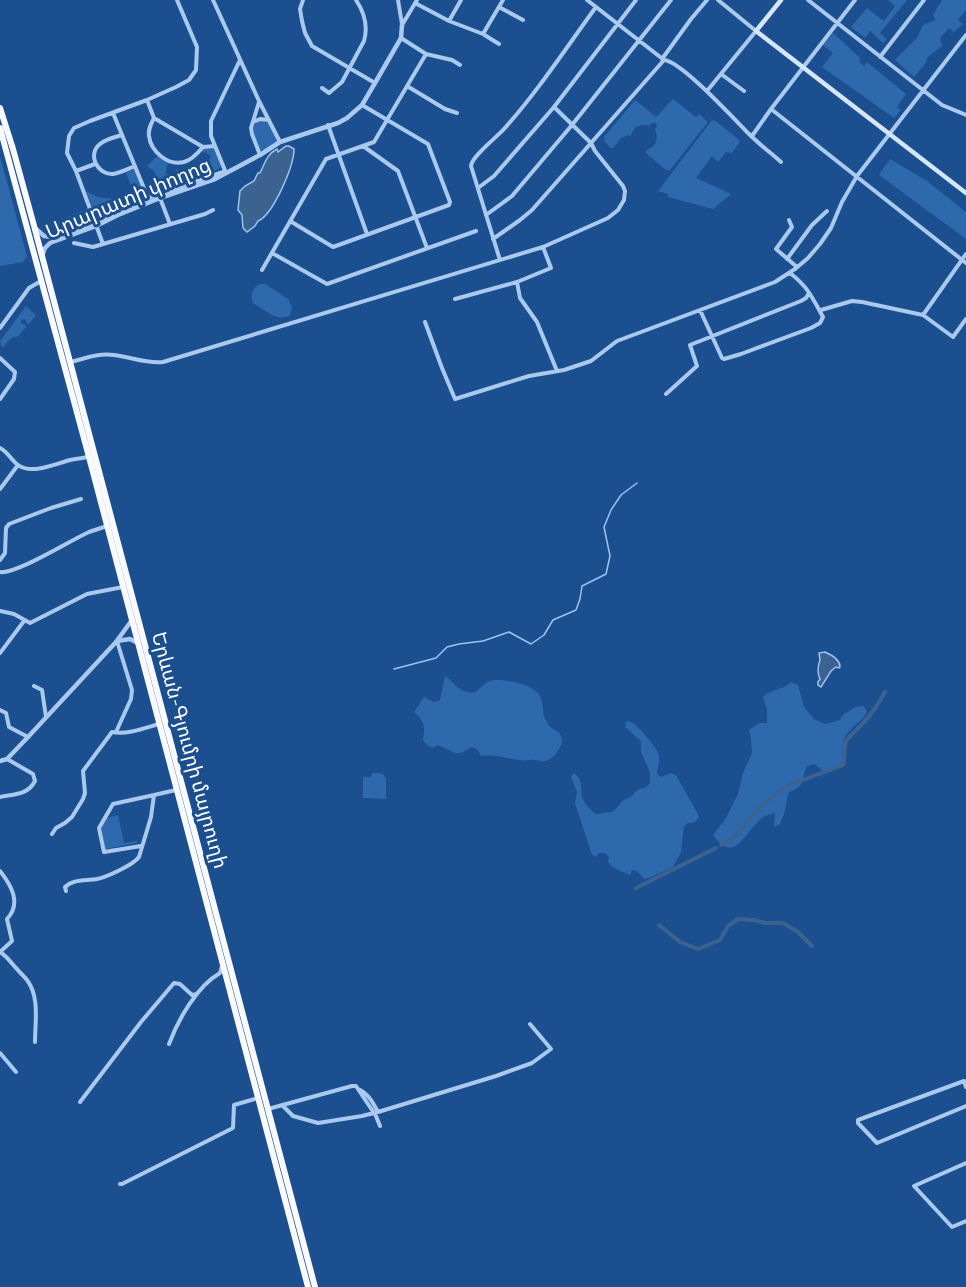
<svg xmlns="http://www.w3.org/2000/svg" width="966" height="1287" font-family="'Sofia Sans Condensed','Noto Sans Armenian',sans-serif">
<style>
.green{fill:#2e69ad}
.water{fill:#3c6290;stroke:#9cc4f0;stroke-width:1.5}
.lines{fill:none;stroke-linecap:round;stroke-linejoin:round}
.stream{stroke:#9cc4f0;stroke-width:1.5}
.canal{stroke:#3c6290;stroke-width:4}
.minor{stroke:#a9c9ee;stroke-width:4}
.tertiary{stroke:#a9c9ee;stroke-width:4.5}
.secondary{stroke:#d6e6fa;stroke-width:4.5}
.trunk{stroke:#f8faff;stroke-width:6}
.labels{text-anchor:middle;stroke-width:6;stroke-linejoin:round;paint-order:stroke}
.street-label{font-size:20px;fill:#fff;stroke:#1b4f8f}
</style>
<rect width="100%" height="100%" fill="#1b4f8f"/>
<!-- green -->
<path class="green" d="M888,0H907L880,33L887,39L883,43L870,31L865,38L851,27L867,8L884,21L895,6Z
M942,0H966V10L958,20L963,24L954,32L949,28L940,38L942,46L927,58L925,64L914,77L895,60L917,38L923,25L935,20L933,15Z
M833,33L860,58L859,61L864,66L867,62L906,94L897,107L901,110L894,118L822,67L833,53L823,45Z
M673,99L696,117L699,114L708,122L670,170H666L646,153V150C656,147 659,139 655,130L657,125L655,123H652L649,126C641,123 633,126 631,136L627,135L624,137L621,138L613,148H611L605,142L604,137L635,100L656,117Z
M264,120L269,123L277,139V142L264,150H260C255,140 246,122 264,120Z
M712,120L716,121L739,140V143L732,153L726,152L719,161H717L712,156L696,178L731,194L713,209L668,197V194L658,191Z
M204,148H215L221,165L219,169L150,194L148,191L151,192L160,188L154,171L147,166L157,156L169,162V164H167L166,174L174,176L176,169L179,170L180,176L188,174L187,167H190L194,172L201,168L198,162L200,160L206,165L211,156L205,152L204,153L202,151Z
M0,156L27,256L23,262L0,266Z
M890,159L927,181L966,212V239L879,175Z
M135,169L144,195L102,214H95L86,191C101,201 118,201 133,191L126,173Z
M88,208L92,220L61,232L57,222Z
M259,284H265L288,299L292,307L290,315C277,323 265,310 253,303C250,296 252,289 259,284Z
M26,306L36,315L28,325L25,319L21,320V323L27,326L17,337H13L6,343L3,348L1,345L0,341Z
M445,676C453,681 457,690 467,692C479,696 480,684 490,681C497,677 518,683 525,685C550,695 538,708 547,722C549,727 552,728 557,731C562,735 564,741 560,747C558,751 553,759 548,760C543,763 536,759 530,760C525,760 527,761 521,760C506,759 498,754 481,756L478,750L472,747L461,753H455L438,745L433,748L427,745L423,740C425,726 425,722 414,712L424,697L434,702L440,700Z
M791,682L798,685L804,707L814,719L820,722L826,724L840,720L844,714L856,707L864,706L867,712C862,722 850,727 845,737C837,755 855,765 826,773L814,764L807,766C801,778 806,787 789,792L787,798L785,811L780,824L774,827L775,813C771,814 766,815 762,818C745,831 735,866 713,835L726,818L738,794L743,773L752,753L751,739L749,730L760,723H767V709L763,697C772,688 782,691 791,682Z
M626,721C628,722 630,721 631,722C637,724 658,749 659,755C660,762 657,768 657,774L661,777L671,773L676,775L699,816C697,822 694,823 688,823L684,826L681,852L673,867L649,878L644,879L637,871L632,870L630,875C622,871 614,870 608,862L609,857L605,853H599L596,857L592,855L575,803L577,792L571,777L574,773C584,780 580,788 582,797C584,804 591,810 596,814L612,812L616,809L622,801L632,796L635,792L639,789L647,787L650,783V772L641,752V741L625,727Z
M372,773C378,773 383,772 386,778V799L363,798V777H371Z
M118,815L124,843L137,841V843L105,849L101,827L106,818Z"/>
<!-- water -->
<path class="water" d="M286,146H289L294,149C294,166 273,215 258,221L255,226L247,232L243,228L242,215L238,210L240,191L245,186L254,181L258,173H260C265,163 267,154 277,149L278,152Z
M825,652C832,655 840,660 840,667L839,668L836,667L831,671L821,687L818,685V682L820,679C817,674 818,665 820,660L819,653Z"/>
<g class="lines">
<!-- stream -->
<path class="stream" d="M394,669L436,658L447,647L459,644L483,641L509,632L531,644L544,635L553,620L576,610L580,599L582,586L606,574L610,556L604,527L611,510L621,495L637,483"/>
<!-- canal -->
<path class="canal" d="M721,845L730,841L760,807L787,786L843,765C846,757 843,749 846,741C850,735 858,729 863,723C872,714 879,703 885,692
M636,888L716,848
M659,925L680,942L698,949L720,940L728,926L738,919L754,920L765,923H783L798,932L812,946"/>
<!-- minor -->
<path class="minor" d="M213,0L259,101L280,142
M303,0L300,9L302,21L305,33L312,46L375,83
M398,0L402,24
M587,0L664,60
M808,0L942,105L966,115
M415,3L449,21L483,34L499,44
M499,7L523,20
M449,21L461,0
M402,25L417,0
M483,34L503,0
M401,38L426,54L452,60L460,65
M880,57L924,0
M662,59L691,19L707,0
M721,74L744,91
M407,86L445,109L457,113
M322,88L329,93L342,82L364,41C368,27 364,12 356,0
M707,91L756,31L718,0
M147,100L154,118L203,147L215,146
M259,102L251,128L252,134L260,155
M771,109L966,263
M113,113L148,198
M154,118C151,124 148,129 149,136C151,152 168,166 184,162C192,160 198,153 203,147
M253,122L260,119L269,120
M328,125L367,234
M122,135C115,137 106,139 100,144C87,154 97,175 113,174C120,173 128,169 135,166
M752,136L771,109L855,0
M363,146L398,171L427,248
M76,171L95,164
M226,173L211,136V121L240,60
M478,188L494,176L554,107L636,0
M160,198L170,224
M486,215L512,196L572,125L671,0
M789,220L792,227L776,249L797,267
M290,221L333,247L449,205L450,202L428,144L362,105
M493,239L520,220L532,210L591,143L554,107
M74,243L93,247L205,214L213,210
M103,244L76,171L67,153L69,136L74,128L90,121L147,100L176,87L189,80L196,70L197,47L177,0
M272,253L327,284L476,231
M787,259L812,225L827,211
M500,260L471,166C472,156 496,138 504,129C538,91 566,48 596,7
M262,270L326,159L374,142L426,54
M517,282L520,298L537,322L557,371
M455,299L517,282L551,268L543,247
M700,310L722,358L724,359L741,354L811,328L820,323L823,317C812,297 808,287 790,273
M821,310L852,301L862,302L923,315L953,337L966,319
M923,315L966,254
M425,322L442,368L455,399L529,376L564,370L591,361L617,341L775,282L795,269L808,258L820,244L831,228L842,202L857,176L966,35
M0,328L29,288L41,281
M0,358L15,372L14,379L0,399
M71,362C86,358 98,353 114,355C131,357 146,364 163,362L543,247L608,218L618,210L624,200L625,191L623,186L595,151L591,143L664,60C681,61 734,119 749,134C759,144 771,153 781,162
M666,394L697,366L690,345L801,301L806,298L809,293
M0,448C8,452 11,460 18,465C31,475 55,464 70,460C76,459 82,458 89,457
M0,489L18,465
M0,560L5,553L6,528L9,524L51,508L81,499
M0,572C15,575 71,540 89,532C95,530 101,528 107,526
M0,611L14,614L30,623L87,594L123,587
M0,653L24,621
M34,686L42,690L46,717
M0,710L6,713L9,727L28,737
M116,732L131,699L132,690L117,641
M0,797C14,794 28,795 35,781L33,774L7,759
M52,834L56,828L65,823L72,817L83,799L85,793L83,771L112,732C127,735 145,728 159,724
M141,846L104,852L99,828L113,804L154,795
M0,871C11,885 22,903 7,919L12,941L0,952C8,957 11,963 17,969C20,973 24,976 27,980C40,997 35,1023 35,1042
M66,891L65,887C73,879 85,881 97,879C107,877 133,865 139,857L151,817L154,795L176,790
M169,1044C178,1020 197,986 220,973L222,966
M0,1053L16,1072
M966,1087L964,1081L858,1120V1123L877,1143L966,1106
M358,1089C368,1093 373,1103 378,1112L496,1076L532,1063L551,1049L530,1024
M80,1102L141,1022L174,983L180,984L192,995L197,994
M282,1105L293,1116L318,1123L362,1116L374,1113
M268,1109L352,1086H356L376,1116L380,1126
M966,1163L914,1186L952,1227L966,1221
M120,1184H122L233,1128L234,1105L258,1098"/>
<!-- tertiary -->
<path class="tertiary" d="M35,228L44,236L54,237L95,222L116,211L158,194L224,172
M42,256L45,248L50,243L96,226L118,215L160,198L215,179L260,155L280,142L338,123L347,118L362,105L375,83L401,38L402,25
M117,641L130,639L138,643
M0,761L7,759L28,737L116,642L132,620"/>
<!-- secondary -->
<path class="secondary" d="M781,0L756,31L966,193"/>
<!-- trunk -->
<path class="trunk" d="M0,108L13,149L33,222L315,1287
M0,128L89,457L308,1287"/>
</g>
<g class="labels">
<!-- street labels -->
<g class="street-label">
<text transform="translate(128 198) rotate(-23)" y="7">Արարատի փողոց</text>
<text transform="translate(190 750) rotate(75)" y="7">Երևան-Գյումրի մայրուղի</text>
</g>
</g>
</svg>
